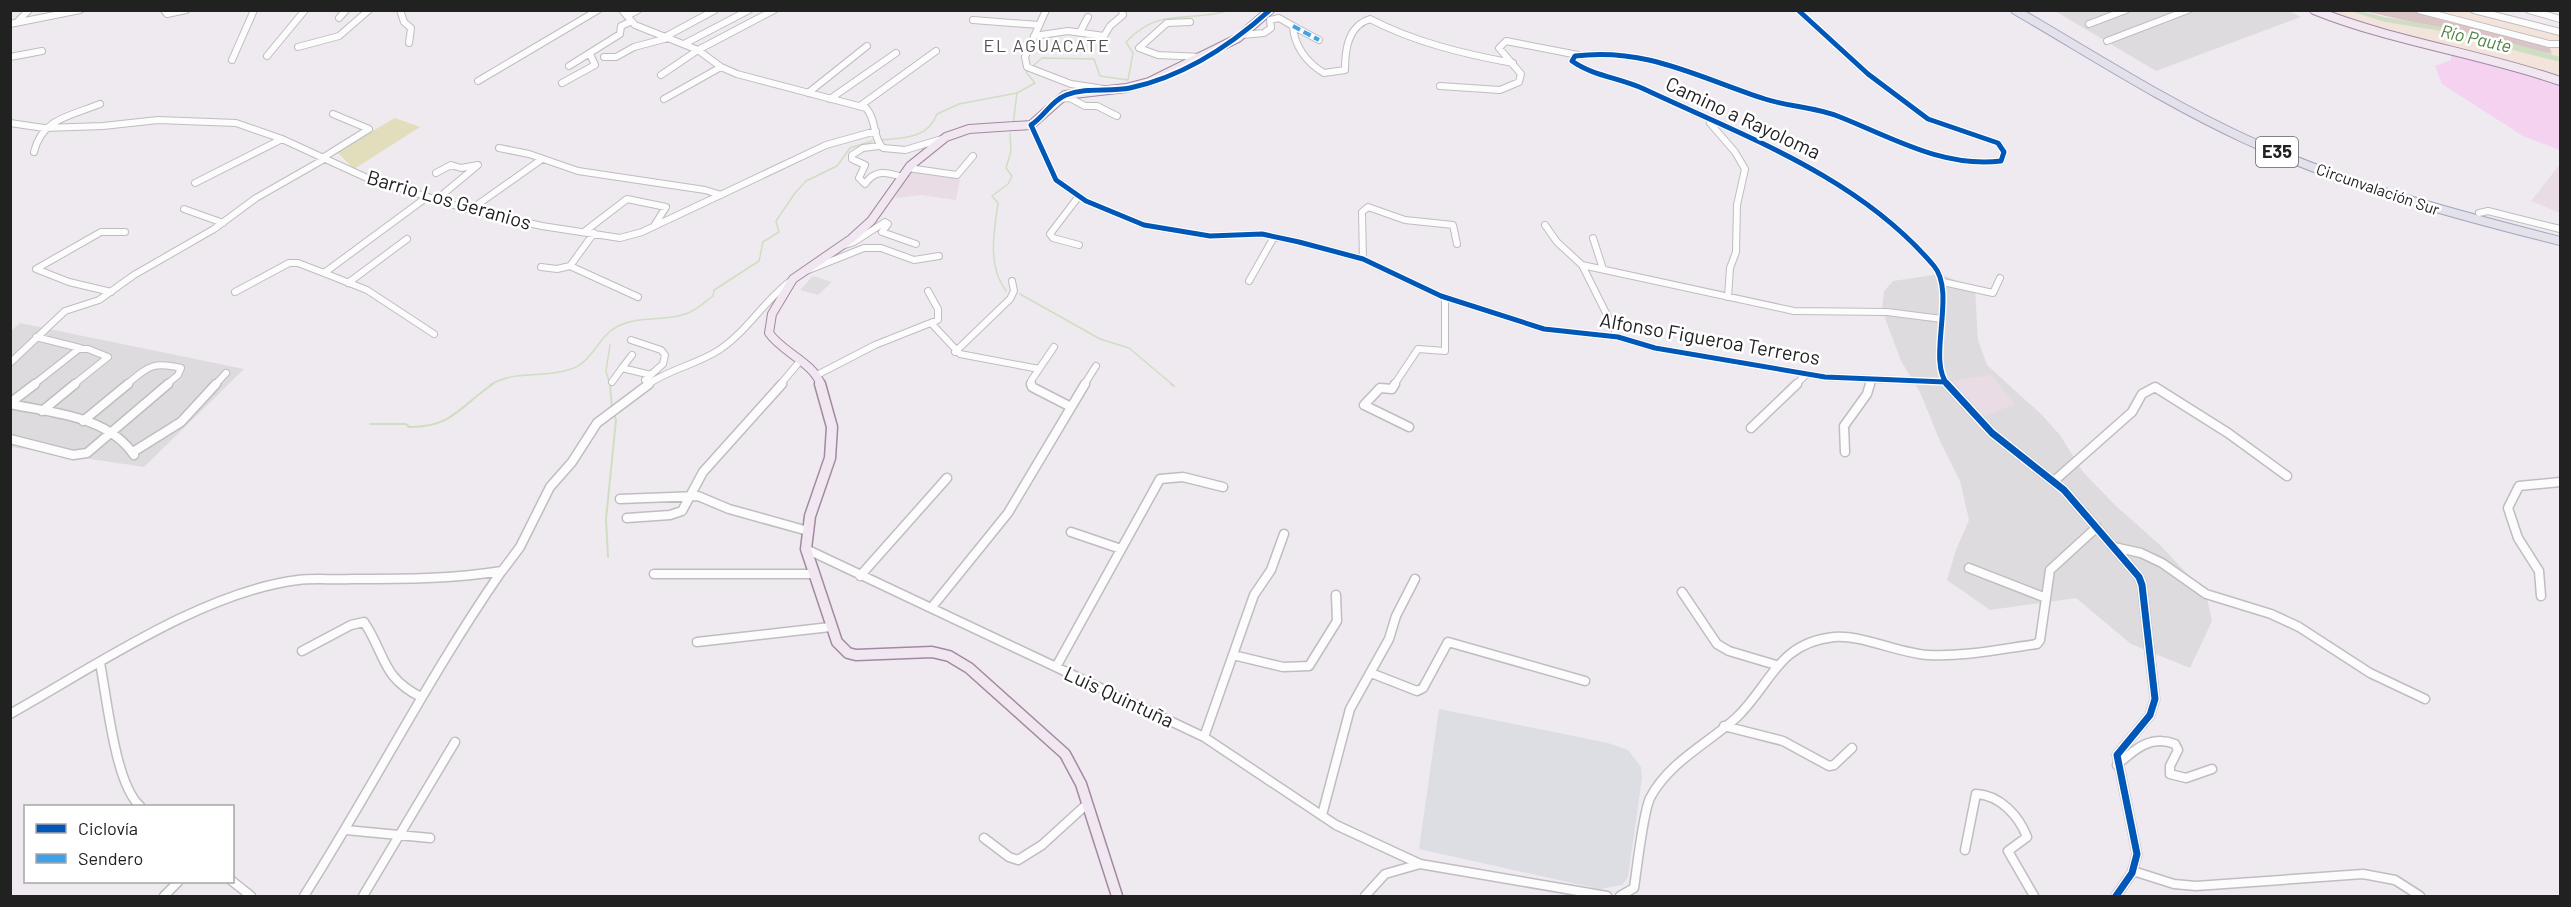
<svg xmlns="http://www.w3.org/2000/svg" width="2571" height="907" font-family="Barlow,sans-serif">
<style>
.residential{fill:#dedbde}
.industrial{fill:#dcdee4}
.education{fill:#e9dce5}
.forest{fill:#dbc4c5}
.sand{fill:#f4d2f0}
.park{fill:#f2e3db}
.pitch{fill:#e2ddba}
.parking{fill:#dfdddf}
.water{fill:#cfdec2}
.lines{fill:none;stroke-linecap:round;stroke-linejoin:round}
.stream-far1{stroke:#cfdec2;stroke-width:1.5}
.stream{stroke:#cfdec2;stroke-width:2}
.minor-far1-casing{stroke:#bfbdbf;stroke-width:8}
.minor-casing{stroke:#bfbdbf;stroke-width:11}
.major-far1-casing{stroke:#a389a3;stroke-width:10}
.major-casing{stroke:#a389a3;stroke-width:13}
.highway-casing{stroke:#a5a3c1;stroke-width:10}
.minor-far1{stroke:#fdfcfd;stroke-width:6}
.minor{stroke:#fdfcfd;stroke-width:8}
.major-far1{stroke:#f0e7f1;stroke-width:8}
.major{stroke:#f0e7f1;stroke-width:10}
.highway{stroke:#e3e1ea;stroke-width:8}
.quiet{stroke:#3ea2ea;stroke-width:4;stroke-dasharray:8 4;stroke-linecap:butt}
.cycleway-far1-casing{stroke:#fff;stroke-width:8}
.cycleway-casing{stroke:#fff;stroke-width:10}
.cycleway-far1{stroke:#0057b8;stroke-width:5}
.cycleway{stroke:#0057b8;stroke-width:7}
.labels{text-anchor:middle;stroke-width:5;stroke-linejoin:round;paint-order:stroke}
.far-street-label{font-size:16px;fill:#212121;stroke:#fff}
.far-water-label{font-size:18px;font-style:italic;fill:#4f8245;stroke:#fff}
.far-neighbourhood-label{font-size:18px;letter-spacing:1.5px;fill:#545454;stroke:#fff}
.shield{fill:#fff;stroke:#646464;stroke-width:1.5}
.shield-label{font-size:18px;font-weight:bold;fill:#212121}
.street-label{font-size:20px;fill:#212121;stroke:#fff}
</style>
<rect width="100%" height="100%" fill="#efeaef"/>
<!-- residential -->
<path class="residential" d="M2287,10L2301,17L2156,71L2055,11Z
M1940,274L1975,288L1978,340L1987,365L2041,414L2060,435L2083,472L2116,506L2160,545L2206,594L2212,621L2190,668L2131,644L2076,598L1990,610L1947,580L1956,550L1969,520L1960,481L1939,439L1920,392L1901,361L1882,310L1884,291L1893,281Z
M20,323L244,369L144,467L11,447V331Z"/>
<!-- industrial -->
<path class="industrial" d="M1439,709L1608,743L1628,750L1641,767L1642,778L1628,877L1622,885L1600,889L1419,849Z"/>
<!-- education -->
<path class="education" d="M2560,164V213L2531,201Z
M910,171L937,172L960,179L956,200L921,195L895,198Z
M1991,375L2015,404L1982,417L1952,381Z"/>
<!-- forest -->
<path class="forest" d="M2364,11H2413L2549,45L2552,54Z"/>
<!-- sand -->
<path class="sand" d="M2451,52L2560,84V150L2523,136L2442,84L2435,66L2451,60Z"/>
<!-- park -->
<path class="park" d="M2318,11H2350L2385,22L2435,30L2560,62V78L2516,63L2401,37Z
M2441,11H2473L2559,32L2560,57L2552,54L2549,44L2440,15Z"/>
<!-- pitch -->
<path class="pitch" d="M395,118L420,127L354,169L337,152Z"/>
<!-- parking -->
<path class="parking" d="M813,276L832,282L818,295L800,290Z"/>
<!-- water -->
<path class="water" d="M2350,11C2365,10 2376,16 2390,18C2448,27 2505,40 2560,57V62L2435,30L2385,22Z"/>
<g class="lines">
<!-- stream-far1 -->
<path class="stream-far1" d="M1013,125L1017,93L1035,83L1026,72L1042,58L1094,59L1100,76L1128,80L1133,53L1126,42C1161,5 1188,24 1230,10
M880,140C903,138 928,139 937,114L959,104L1017,93
M1006,291C987,265 994,233 998,203L992,196L1008,184L1012,176L1006,168L1011,151L1010,133
M1020,294L1100,339L1129,348L1173,385
M610,345L606,371L610,385
M490,385C516,369 544,379 571,369C593,362 598,336 618,326C638,316 661,321 682,315C695,312 703,303 713,296L714,290L759,261L763,242L779,232L776,221L795,193L806,181L837,166L850,148L872,141"/>
<!-- stream -->
<path class="stream" d="M610,384L612,409
M1171,384L1174,386
M370,424H406L409,427C452,428 461,405 493,384
M608,557L606,519L616,420L614,414"/>
<!-- minor-far1 casing -->
<g class="minor-far1-casing">
<path id="minor-far1" d="M164,10L167,14L186,10
M400,10L404,22L411,28L409,43
M622,10L635,25L698,50L721,67L737,74L866,108C877,120 872,137 883,148L905,150L942,139
M1046,10L1025,57L1027,67L1071,84L1104,89
M1798,10L1868,74L1928,119L1998,143L2004,152L2001,161C1943,168 1893,138 1840,117C1816,107 1789,107 1765,99C1699,78 1647,47 1575,56L1572,61C1593,76 1620,78 1644,89C1746,137 1859,177 1934,266C1957,293 1926,361 1948,385
M2419,10L2549,44H2560
M2474,10L2560,32
M2529,10L2560,19
M627,16L638,10
M339,18L346,10
M973,20L1039,25
M17,22L29,10
M1190,22L1167,23L1139,48L1158,55L1202,57
M10,24L80,10
M2089,24L2126,10
M1293,26L1319,40
M1080,32L1088,17
M1242,35L1264,33L1271,28L1270,20L1279,18L1293,26C1294,46 1307,63 1324,73L1345,70C1345,49 1348,26 1370,19C1414,42 1464,54 1513,63
M1034,36L1068,31L1104,36L1110,26L1123,15L1122,11
M665,37L715,10
M2107,41L2188,10
M684,44L749,10
M298,47L339,36L369,10
M267,56L305,10
M10,57L42,51
M604,57H616L634,47L668,38
M232,60L254,10
M569,66L620,34L621,26L630,22
M661,75L698,50L774,10
M478,81L598,10
M562,83L595,65L590,54
M1440,86L1500,90L1519,82L1521,74L1499,48L1506,41L1578,55
M808,93L867,46
M664,99L721,67
M830,99L896,53
M1060,99L1070,98L1085,106H1097L1117,116
M860,106L936,51
M10,123L44,128L103,126L158,120L236,123L282,139L367,178L470,210L542,226L620,238L642,232L826,145L876,131
M1710,123L1735,152L1745,169L1737,205L1736,252L1730,268L1728,297
M1031,125L1056,180L1086,201L1144,225L1210,236L1262,234L1299,242L1363,259L1441,296L1544,329L1618,337L1655,348L1825,377L1945,382
M879,146L863,148L852,155V159L865,165L859,178L865,184C875,169 887,172 902,177
M499,148L529,154L578,171L705,190L721,195
M34,152C42,118 71,116 100,104
M324,157L369,129L333,114
M908,168L957,175L973,156
M436,173L451,165L461,168L478,165L436,200
M195,183L282,139
M1079,196L1050,234L1053,238L1079,245
M427,197L324,273L367,290L434,334
M184,209L223,223
M470,210L542,159
M2479,213L2488,211L2560,229
M1545,225L1557,242L1582,265L1618,337
M584,232L627,199L666,207L654,226
M1593,238L1603,269
M842,246L854,242L885,222L888,224L882,232L916,244
M1363,259L1362,212L1368,207L1405,220L1453,225L1457,244
M1582,265L1794,311L1887,312L1942,319
M570,266L638,297
M541,267L557,269L570,266L594,233
M806,271L864,248H881L914,260L939,256
M1249,281L1274,237
M1943,282L1993,293L2000,278
M348,283L407,239
M111,292L69,282L36,269L101,232H125
M235,292L289,263H298L324,273
M932,324L960,354L1039,369L1031,381L1032,385
M631,340L661,350L665,355L663,364L645,380
M955,352L1010,299L1014,291L1012,281
M632,355L622,368L651,375
M10,363L65,311L99,300L134,275L214,229L256,198L326,158
M1039,369L1054,347
M817,375L875,345L938,320V309L928,291
M612,382L622,368
M33,385L80,348L36,337
M73,385L108,357L88,349H79
M126,385C148,367 152,361 181,368L178,375L166,385
M215,385L226,373
M647,385C669,369 696,365 719,350C748,331 765,299 793,279
M780,385L800,361
M1084,385L1096,366
M1394,385L1418,349L1445,351V298
M1795,385L1807,374
M1870,385L1871,380"/>
</g>
<!-- minor casing -->
<g class="minor-casing">
<path id="minor" d="M1031,384L1032,387L1071,407
M1395,384L1392,389L1380,388L1364,405L1409,427
M1947,384L1992,433L2064,490L2139,577L2142,585L2155,699L2150,715L2117,755L2137,854L2132,873L2116,896
M10,403L35,384
M10,404C53,413 108,416 134,455
M42,411L75,384
M83,421L128,384
M1751,428L1797,384
M10,439L73,455L87,453L168,384
M133,452L181,422L216,384
M1845,452L1844,426L1867,394L1870,384
M2054,481L2132,412L2142,394L2155,387L2228,433L2287,476
M620,499L698,496L729,509L808,531
M627,518L670,515L682,511L703,472L782,384
M1071,532L1121,549
M2114,547L2141,553L2162,563L2206,594L2271,614L2299,627L2370,673L2425,699
M806,549L1204,737L1336,825L1420,864
M1969,568L2046,598
M654,574H813
M860,576L947,478
M1682,592L1717,644L1729,651L1776,665
M2541,596L2539,571L2518,538L2508,508L2519,486L2560,482
M932,607L1008,513L1085,384
M697,642L830,627
M302,651L351,625L364,622C386,655 381,677 421,697
M1233,655L1283,667L1309,666L1337,621L1336,595
M100,663C107,698 115,784 140,806
M1056,667L1160,479L1183,477L1223,487
M1371,673L1417,691L1423,688L1448,642L1585,681
M10,714C94,667 202,592 298,580C315,578 334,580 352,579C403,579 452,579 502,571L520,547L550,487L572,462L597,423L649,384
M1724,726L1783,741L1829,766L1834,765L1852,748
M1204,737L1254,595L1271,570L1284,534
M2117,765C2134,750 2151,734 2175,744L2178,750L2170,766V774L2186,778L2212,769
M1322,815L1350,709L1389,639L1396,616L1415,579
M346,830L430,838
M984,838L1009,857L1018,860L1042,845L1087,804
M1965,850L1976,794C2000,795 2019,816 2027,837L2008,851L2034,896
M2133,871L2174,884L2196,886L2363,874L2395,880L2420,896
M232,881L251,896
M164,896L178,882
M304,896C372,789 429,676 501,572
M363,896L455,742
M1365,896L1385,874L1420,864L1607,896
M1620,896L1634,888C1637,868 1643,813 1650,798C1669,762 1707,744 1736,718C1771,685 1777,643 1834,637C1860,634 1901,654 1928,655C1964,657 2001,649 2037,644L2040,640L2050,570L2097,527"/>
</g>
<!-- major-far1 casing -->
<g class="major-far1-casing">
<path id="major-far1" d="M2314,10C2394,42 2479,53 2560,81
M821,385C813,362 783,353 769,333L772,314L793,279L851,239L871,221L910,166L946,137L969,129L1031,125L1065,95L1126,88L1149,82L1238,38L1270,10"/>
</g>
<!-- major casing -->
<g class="major-casing">
<path id="major" d="M820,384L832,427L830,458L810,516L806,549L837,642L848,653L856,655L932,652L949,656L969,668L1065,754L1081,784L1117,896"/>
</g>
<!-- highway casing -->
<g class="highway-casing">
<path id="highway" d="M2015,10C2091,54 2165,102 2245,139C2345,185 2453,214 2560,241"/>
</g>
<!-- minor-far1 -->
<use href="#minor-far1" class="minor-far1"/>
<!-- minor -->
<use href="#minor" class="minor"/>
<!-- major-far1 -->
<use href="#major-far1" class="major-far1"/>
<!-- major -->
<use href="#major" class="major"/>
<!-- highway -->
<use href="#highway" class="highway"/>
<!-- quiet -->
<path class="quiet" d="M1293,26L1319,40"/>
<!-- cycleway-far1 casing -->
<g class="cycleway-far1-casing">
<path id="cycleway-far1" d="M1270,10C1231,45 1182,77 1130,88C1109,92 1086,87 1066,95C1051,101 1044,117 1031,125L1056,180L1086,201L1144,225L1210,236L1262,234L1299,242L1363,259L1441,296L1544,329L1618,337L1655,348L1825,377L1945,382
M1798,10L1868,74L1928,119L1998,143L2004,152L2001,161C1943,168 1893,138 1840,117C1816,107 1789,107 1765,99C1699,78 1647,47 1575,56L1572,61C1593,76 1620,78 1644,89C1746,137 1859,177 1934,266C1957,293 1926,361 1948,385"/>
</g>
<!-- cycleway casing -->
<g class="cycleway-casing">
<path id="cycleway" d="M1947,384L1992,433L2064,490L2139,577L2142,585L2155,699L2150,715L2117,755L2137,854L2132,873L2116,896"/>
</g>
<!-- cycleway-far1 -->
<use href="#cycleway-far1" class="cycleway-far1"/>
<!-- cycleway -->
<use href="#cycleway" class="cycleway"/>
</g>
<g class="labels">
<!-- far-street labels -->
<g class="far-street-label">
<text transform="translate(2378 189) rotate(19)" y="6">Circunvalación Sur</text>
</g>
<!-- far-water labels -->
<g class="far-water-label">
<text transform="translate(2476 39) rotate(13)" y="6">Río Paute</text>
</g>
<!-- far-neighbourhood labels -->
<g class="far-neighbourhood-label">
<text x="1047" y="52">EL AGUACATE</text>
</g>
<!-- shield labels -->
<rect class="shield" x="2256" y="137" width="42" height="30" rx="4.5"/>
<g class="shield-label">
<text x="2277" y="158">E35</text>
</g>
<!-- street labels -->
<g class="street-label">
<text transform="translate(1743 118) rotate(25)" y="7">Camino a Rayoloma</text>
<text transform="translate(449 200) rotate(16)" y="7">Barrio Los Geranios</text>
<text transform="translate(1710 339) rotate(10)" y="7">Alfonso Figueroa Terreros</text>
<text transform="translate(1119 697) rotate(25)" y="7">Luis Quintuña</text>
</g>
</g>
<!-- border -->
<rect width="2571" height="907" fill="none" stroke="#212121" stroke-width="24"/>
<!-- legend -->
<rect x="24" y="805" width="210" height="78" fill="#ffffff" stroke="#a6a6a6" stroke-width="1.5"/>
<rect x="36" y="824" width="30" height="9" fill="#0057b8" stroke="#a6a6a6" stroke-width="1.5"/>
<text x="78" y="835" font-size="18" fill="#212121">Ciclovía</text>
<rect x="36" y="854" width="30" height="9" fill="#3ea2ea" stroke="#a6a6a6" stroke-width="1.5"/>
<text x="78" y="865" font-size="18" fill="#212121">Sendero</text>
</svg>
